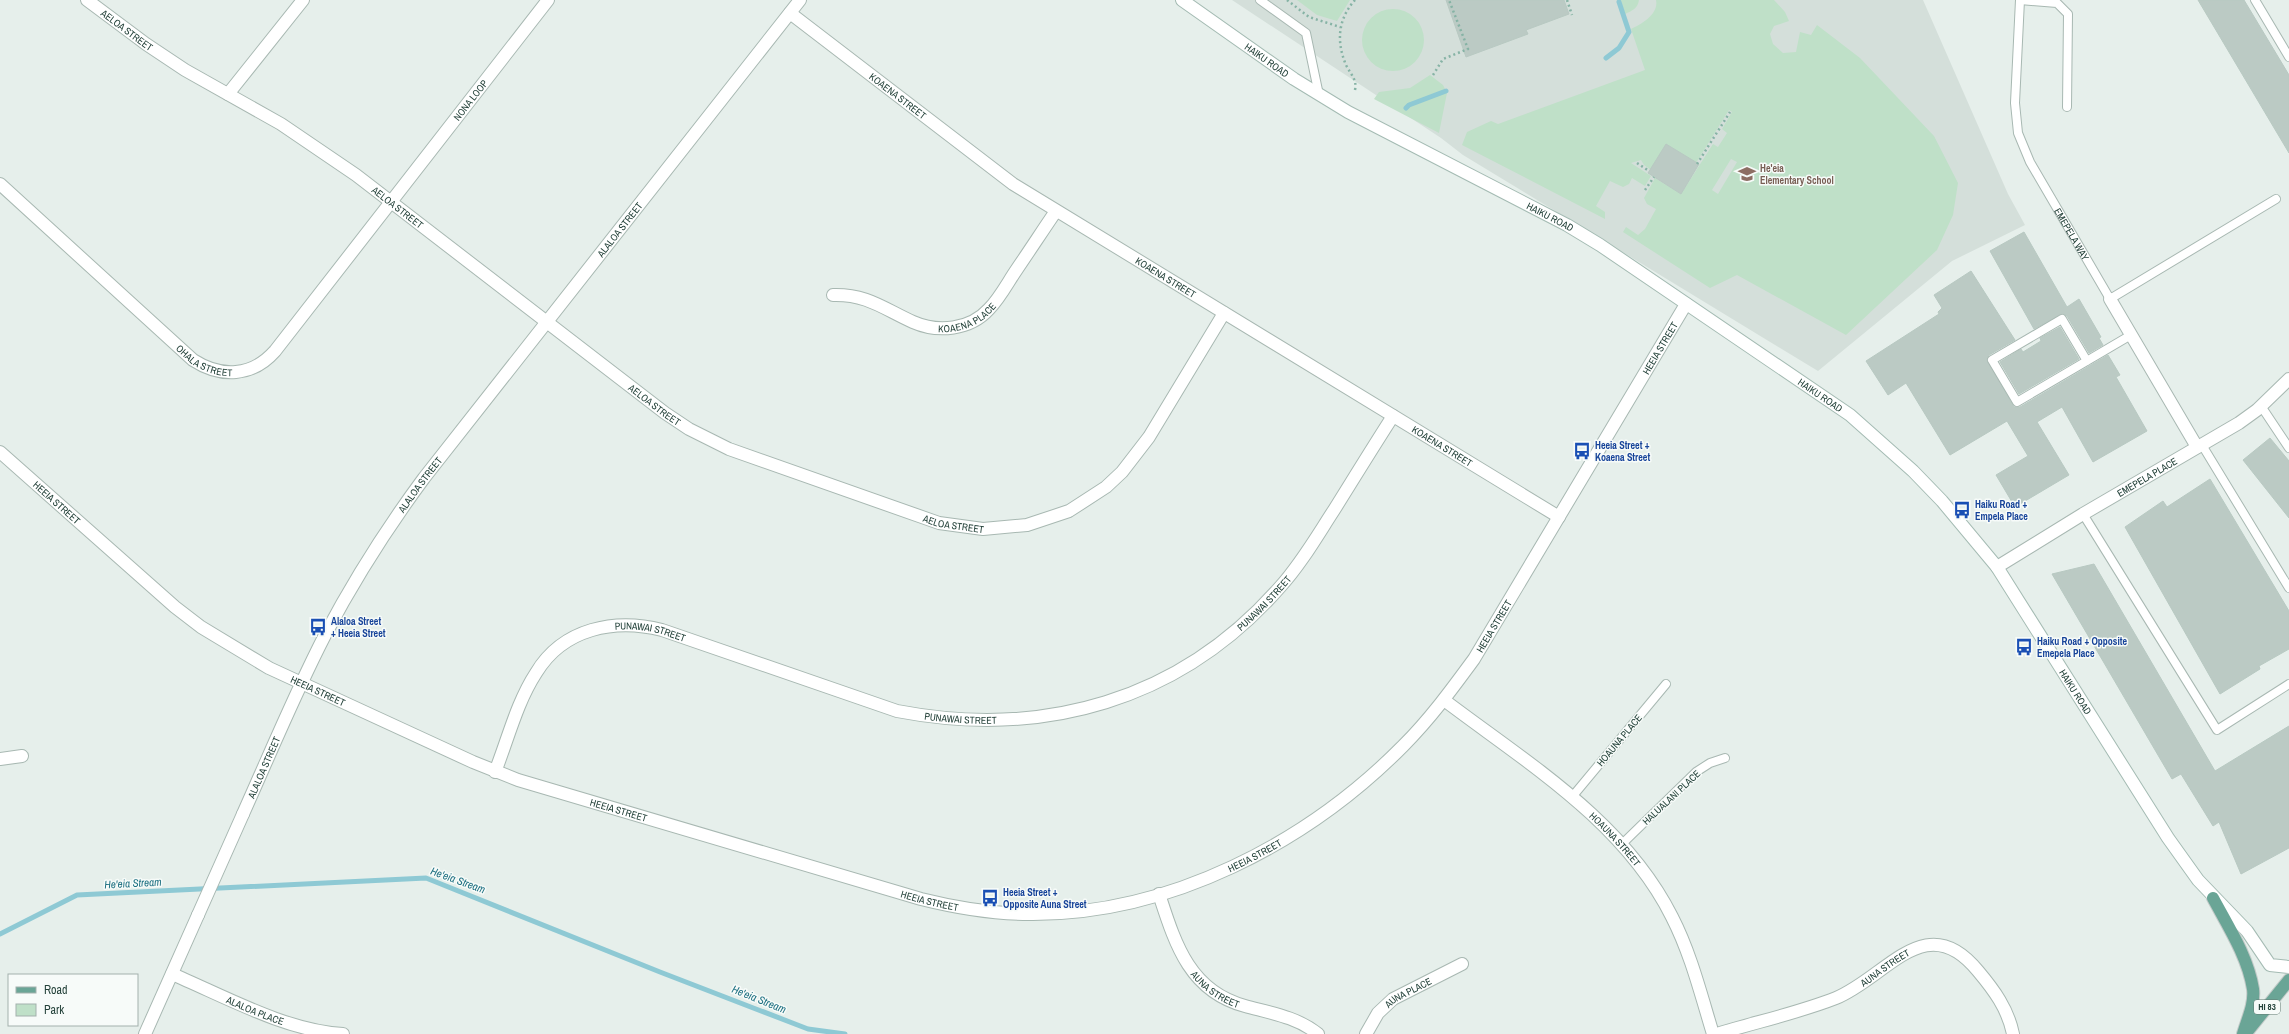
<svg xmlns="http://www.w3.org/2000/svg" width="2289" height="1034" font-family="'Archivo Narrow',sans-serif">
<style>
.built{fill:#d4dfda}
.green{fill:#bfe0c8;fill-rule:evenodd}
.lines{fill:none;stroke-linecap:round;stroke-linejoin:round}
.stream{stroke:#8ec9d4;stroke-width:5}
.building{fill:#bbcac4;stroke:#b8c9c2}
.service-casing{stroke:#a8b8b2;stroke-width:10}
.minor-casing{stroke:#a8b8b2;stroke-width:14}
.tertiary-casing{stroke:#a8b8b2;stroke-width:14}
.secondary-casing{stroke:#a4bbb3;stroke-width:14}
.primary-casing{stroke:#c2cac8;stroke-width:14}
.path{stroke:#86b3a5;stroke-width:2.5;stroke-dasharray:2 3;stroke-linecap:butt}
.service{stroke:#fff;stroke-width:8}
.minor{stroke:#fff;stroke-width:12}
.tertiary{stroke:#fff;stroke-width:12}
.secondary{stroke:#fff;stroke-width:12}
.primary{stroke:#6aa596;stroke-width:12}
.labels{text-anchor:middle;stroke-width:3;stroke-linejoin:round;paint-order:stroke}
.shield{fill:#f7fbf9;stroke:#637a73;stroke-width:1}
.shield-label{font-size:9px;font-weight:bold;fill:#24423a}
.street-label{font-size:10px;fill:#24423a;stroke:#f7fbf9}
.education-label{font-size:10px;font-weight:bold;fill:#785e54;stroke:#f7fbf9;text-anchor:start}
.transit-label{font-size:10px;font-weight:bold;fill:#164399;stroke:#f7fbf9;text-anchor:start}
.water-label{font-size:11px;font-style:italic;fill:#1c6f80;stroke:#f7fbf9}
</style>
<rect width="100%" height="100%" fill="#e6efeb"/>
<!-- built -->
<path class="built" d="M1232,0H1923L2008,194L2025,225L1952,261L1818,371L1463,155L1441,138Z"/>
<!-- green -->
<path class="green" d="M1297,0H1350L1337,21L1317,15Z
M1616,0H1639C1638,8 1632,11 1625,14L1621,1Z
M1656,0H1774L1785,12L1789,21L1774,26L1770,34L1773,44L1783,53L1796,52L1800,32L1811,35L1817,25L1860,58L1934,136L1958,183L1953,215L1937,250L1846,335L1737,275L1710,288L1623,232L1626,227L1638,235L1645,229L1656,209L1647,204L1644,198L1655,178L1681,194L1713,144L1718,147L1727,133L1722,129L1732,112L1729,110L1696,163L1651,170L1644,165L1641,160L1631,163L1651,176L1645,186L1632,178L1629,184L1623,187L1610,181L1596,206L1605,212V219L1462,145L1467,132L1491,121L1498,124L1645,70L1631,29C1642,24 1659,14 1656,0ZM1731,159L1737,162L1718,194L1712,190Z
M1362 40a31 31 0 1 1 62 0a31 31 0 1 1-62 0Z
M1430,75L1443,85L1447,93L1439,133L1374,99L1379,92L1410,88Z"/>
<g class="lines">
<!-- stream -->
<path class="stream" d="M1606,58L1619,48L1629,32L1619,2
M1406,108L1409,105L1446,91
M0,934L77,895L426,878L660,972L808,1029L845,1034"/>
</g>
<!-- building -->
<path class="building" d="M1446,0H1564L1569,14L1526,30L1528,34L1466,57Z
M2198,0H2244L2289,75V153Z
M1666,144L1699,164L1681,194L1648,173Z
M2024,232L2067,307L2079,299L2101,337L2099,338L2103,345L2089,353L2067,316L2062,314L2034,329L1990,251Z
M1971,271L2015,340L1989,355L1987,360L2014,407H2020L2108,355L2120,375L2116,377L2147,431L2093,462L2062,407L2037,422L2069,475L2015,507L1996,475L2028,456L2007,421L1950,455L1906,383L1888,395L1866,361L1939,314L1938,312L1942,308L1934,295Z
M2060,327L2079,359L2019,394L2000,362L2021,349L2023,352L2041,341L2040,338Z
M2270,438L2289,461V518L2243,460Z
M2210,479L2289,611V649L2259,666L2260,669L2220,694L2125,527L2163,501L2167,507Z
M2094,564L2215,771L2289,726V848L2241,874L2219,822L2213,826L2181,774L2172,779L2052,574Z"/>
<g class="lines">
<!-- service casing -->
<g class="service-casing">
<g id="service">
<path d="M1260,0L1306,33L1319,95"/>
<path id="s1" d="M2020,0L2015,103L2018,133L2030,162L2110,299L2276,199"/>
<path d="M2020,0L2057,3L2068,14L2067,107"/>
<path d="M2255,0L2289,57"/>
<path d="M2087,361L2062,319L1992,360L2017,402L2131,335"/>
<path d="M2261,406L2289,448"/>
<path d="M2202,445L2289,588"/>
<path d="M2083,514L2217,730L2289,684"/>
<path d="M1572,797L1666,684"/>
<path d="M1622,844L1696,772L1710,763L1725,758"/>
</g>
</g>
<!-- minor casing -->
<g class="minor-casing">
<g id="minor">
<path id="s2" d="M87,0L146,44L185,70L281,124L356,175L665,413L689,429L729,449L939,523L983,529L1027,525L1069,511L1106,487L1122,472L1149,437L1224,313"/>
<path id="s3" d="M790,13L1013,184L1559,517"/>
<path d="M228,94L303,0"/>
<path id="s4" d="M0,184L193,360C221,378 252,377 275,351L548,0"/>
<path id="s5" d="M833,295C867,294 884,309 913,322C938,333 970,330 989,309C1000,298 1008,282 1017,269C1030,250 1043,230 1056,211"/>
<path d="M2110,299L2197,447"/>
<path id="s6" d="M1997,567L2083,514L2239,423L2257,410L2289,379"/>
<path id="s7" d="M1444,700C1527,763 1624,821 1672,917C1691,954 1701,995 1713,1034"/>
<path d="M0,759L22,756"/>
<path id="s8" d="M495,772C508,739 517,702 536,673C563,628 615,618 662,630L897,711C1043,739 1180,701 1280,587C1301,564 1317,536 1334,510C1354,478 1373,447 1393,416"/>
<path id="s9" d="M1159,894C1175,943 1189,991 1245,1006C1271,1013 1297,1017 1318,1034"/>
<path d="M198,915L243,814"/>
<path id="s10" d="M172,974C224,996 286,1031 343,1034"/>
<path id="s11" d="M1366,1034L1378,1013L1393,999L1462,964"/>
<path id="s12" d="M1717,1034C1756,1022 1798,1013 1836,998C1887,977 1926,907 1978,971C1994,990 2008,1009 2013,1034"/>
</g>
</g>
<!-- tertiary casing -->
<g class="tertiary-casing">
<g id="tertiary">
<path id="s13" d="M0,452L175,607L201,627L269,668L473,762L518,780L921,899C957,908 993,914 1030,914C1169,915 1307,843 1403,746C1430,719 1452,689 1474,659L1686,304"/>
<path id="s14" d="M243,814C270,754 295,693 325,635C354,580 387,528 424,478L800,0"/>
<path d="M145,1034L198,915"/>
</g>
</g>
<!-- secondary casing -->
<g class="secondary-casing">
<g id="secondary">
<path id="s15" d="M1182,0L1294,79L1348,112L1567,225L1600,245L1850,415L1913,471L1942,501L1997,567L2168,838L2198,880L2247,931L2270,965L2289,967"/>
</g>
</g>
<!-- primary casing -->
<g class="primary-casing">
<path id="primary" d="M2213,898C2228,926 2248,957 2253,989C2255,1004 2247,1020 2243,1034
M2246,1033L2289,980"/>
</g>
<!-- path -->
<path class="path" d="M1287,0L1309,17L1340,27
M1567,0L1572,15
M1433,75L1443,59L1468,49L1449,0
M1355,90C1357,79 1351,75 1346,65C1336,41 1338,19 1355,0
M1637,163L1649,171
M1697,164L1730,112
M1645,190L1654,177"/>
<!-- service -->
<use href="#service" class="service"/>
<!-- minor -->
<use href="#minor" class="minor"/>
<!-- tertiary -->
<use href="#tertiary" class="tertiary"/>
<!-- secondary -->
<use href="#secondary" class="secondary"/>
<!-- primary -->
<use href="#primary" class="primary"/>
</g>
<!-- icons -->
<defs>
<g id="school-bare" transform="scale(1.38)"><path d="M0-5L7-2L0 1L-7-2ZM-4 1L0 2.5L4 1V4Q0 6-4 4Z" fill="#8d6e63" stroke="#f7fbf9" stroke-width="2.5" paint-order="stroke"/></g>
<g id="bus-bare" transform="scale(1.38)"><path d="M-5-6H5V4H4V6H2V4H-2V6H-4V4H-5ZM-3.5-4V0h7V-4ZM-3.5 1.2v1.5H-2V1.2ZM2 1.2v1.5H3.5V1.2Z" fill="#1a4fb4" stroke="#f7fbf9" stroke-width="2.5" paint-order="stroke"/></g>
</defs>
<g fill-rule="evenodd">
<use href="#school-bare" x="1747" y="174"/>
<use href="#bus-bare" x="1582" y="451"/>
<use href="#bus-bare" x="1962" y="510"/>
<use href="#bus-bare" x="318" y="627"/>
<use href="#bus-bare" x="2024" y="647"/>
<use href="#bus-bare" x="990" y="898"/>
</g>
<g class="labels">
<!-- shield labels -->
<rect class="shield" x="2254" y="1000" width="26" height="14" rx="3"/>
<g class="shield-label">
<text x="2267" y="1010">HI 83</text>
</g>
<!-- street labels -->
<g class="street-label">
<text dy="4" stroke="none"><textPath href="#s2" startOffset="50">AELOA STREET</textPath></text>
<text dy="4" stroke="none"><textPath href="#s15" startOffset="104">HAIKU ROAD</textPath></text>
<text dy="4" stroke="none"><textPath href="#s3" startOffset="136">KOAENA STREET</textPath></text>
<text dy="4" stroke="none"><textPath href="#s4" startOffset="670">NONA LOOP</textPath></text>
<text dy="4" stroke="none"><textPath href="#s2" startOffset="374">AELOA STREET</textPath></text>
<text dy="4" stroke="none"><textPath href="#s15" startOffset="428">HAIKU ROAD</textPath></text>
<text dy="4" stroke="none"><textPath href="#s14" startOffset="699">ALALOA STREET</textPath></text>
<text dy="4" stroke="none"><textPath href="#s1" startOffset="248">EMEPELA WAY</textPath></text>
<text dy="4" stroke="none"><textPath href="#s3" startOffset="460">KOAENA STREET</textPath></text>
<text dy="4" stroke="none"><textPath href="#s5" startOffset="143">KOAENA PLACE</textPath></text>
<text dy="4" stroke="none"><textPath href="#s13" startOffset="2044">HEEIA STREET</textPath></text>
<text dy="4" stroke="none"><textPath href="#s4" startOffset="272">OHALA STREET</textPath></text>
<text dy="4" stroke="none"><textPath href="#s15" startOffset="752">HAIKU ROAD</textPath></text>
<text dy="4" stroke="none"><textPath href="#s2" startOffset="698">AELOA STREET</textPath></text>
<text dy="4" stroke="none"><textPath href="#s3" startOffset="784">KOAENA STREET</textPath></text>
<text dy="4" stroke="none"><textPath href="#s6" startOffset="175">EMEPELA PLACE</textPath></text>
<text dy="4" stroke="none"><textPath href="#s14" startOffset="375">ALALOA STREET</textPath></text>
<text dy="4" stroke="none"><textPath href="#s13" startOffset="76">HEEIA STREET</textPath></text>
<text dy="4" stroke="none"><textPath href="#s2" startOffset="1022">AELOA STREET</textPath></text>
<text dy="4" stroke="none"><textPath href="#s8" startOffset="899">PUNAWAI STREET</textPath></text>
<text dy="4" stroke="none"><textPath href="#s13" startOffset="1720">HEEIA STREET</textPath></text>
<text dy="4" stroke="none"><textPath href="#s8" startOffset="239">PUNAWAI STREET</textPath></text>
<text dy="4" stroke="none"><textPath href="#s13" startOffset="400">HEEIA STREET</textPath></text>
<text dy="4" stroke="none"><textPath href="#s15" startOffset="1147">HAIKU ROAD</textPath></text>
<text dy="4" stroke="none"><textPath href="#s8" startOffset="563">PUNAWAI STREET</textPath></text>
<text transform="translate(1619 740) rotate(-50)" y="4">HOAUNA PLACE</text>
<text dy="4" stroke="none"><textPath href="#s14" startOffset="51">ALALOA STREET</textPath></text>
<text transform="translate(1671 797) rotate(-43)" y="4">HALUALANI PLACE</text>
<text dy="4" stroke="none"><textPath href="#s13" startOffset="724">HEEIA STREET</textPath></text>
<text dy="4" stroke="none"><textPath href="#s7" startOffset="221">HOAUNA STREET</textPath></text>
<text dy="4" stroke="none"><textPath href="#s13" startOffset="1384">HEEIA STREET</textPath></text>
<text dy="4" stroke="none"><textPath href="#s13" startOffset="1048">HEEIA STREET</textPath></text>
<text dy="4" stroke="none"><textPath href="#s12" startOffset="182">AUNA STREET</textPath></text>
<text dy="4" stroke="none"><textPath href="#s9" startOffset="114">AUNA STREET</textPath></text>
<text dy="4" stroke="none"><textPath href="#s11" startOffset="61">AUNA PLACE</textPath></text>
<text dy="4" stroke="none"><textPath href="#s10" startOffset="91">ALALOA PLACE</textPath></text>
</g>
<!-- education labels -->
<g class="education-label">
<text x="1760" y="172">He'eia<tspan x="1760" dy="12">Elementary School</tspan></text>
</g>
<!-- transit labels -->
<g class="transit-label">
<text x="1595" y="449">Heeia Street +<tspan x="1595" dy="12">Koaena Street</tspan></text>
<text x="1975" y="508">Haiku Road +<tspan x="1975" dy="12">Empela Place</tspan></text>
<text x="331" y="625">Alaloa Street<tspan x="331" dy="12">+ Heeia Street</tspan></text>
<text x="2037" y="645">Haiku Road + Opposite<tspan x="2037" dy="12">Emepela Place</tspan></text>
<text x="1003" y="896">Heeia Street +<tspan x="1003" dy="12">Opposite Auna Street</tspan></text>
</g>
<!-- water labels -->
<g class="water-label">
<text transform="translate(458 880) rotate(20)" y="4">He'eia Stream</text>
<text transform="translate(133 883) rotate(-3)" y="4">He'eia Stream</text>
<text transform="translate(759 999) rotate(22)" y="4">He'eia Stream</text>
</g>
</g>
<!-- legend -->
<rect x="8" y="974" width="130" height="52" fill="#f7fbf9" stroke="#a3b1ad"/>
<rect x="16" y="987" width="20" height="6" fill="#6aa596" stroke="#a3b1ad"/>
<text x="44" y="994" font-size="12" fill="#24423a">Road</text>
<rect x="16" y="1004" width="20" height="12" fill="#bfe0c8" stroke="#a3b1ad"/>
<text x="44" y="1014" font-size="12" fill="#24423a">Park</text>
</svg>
